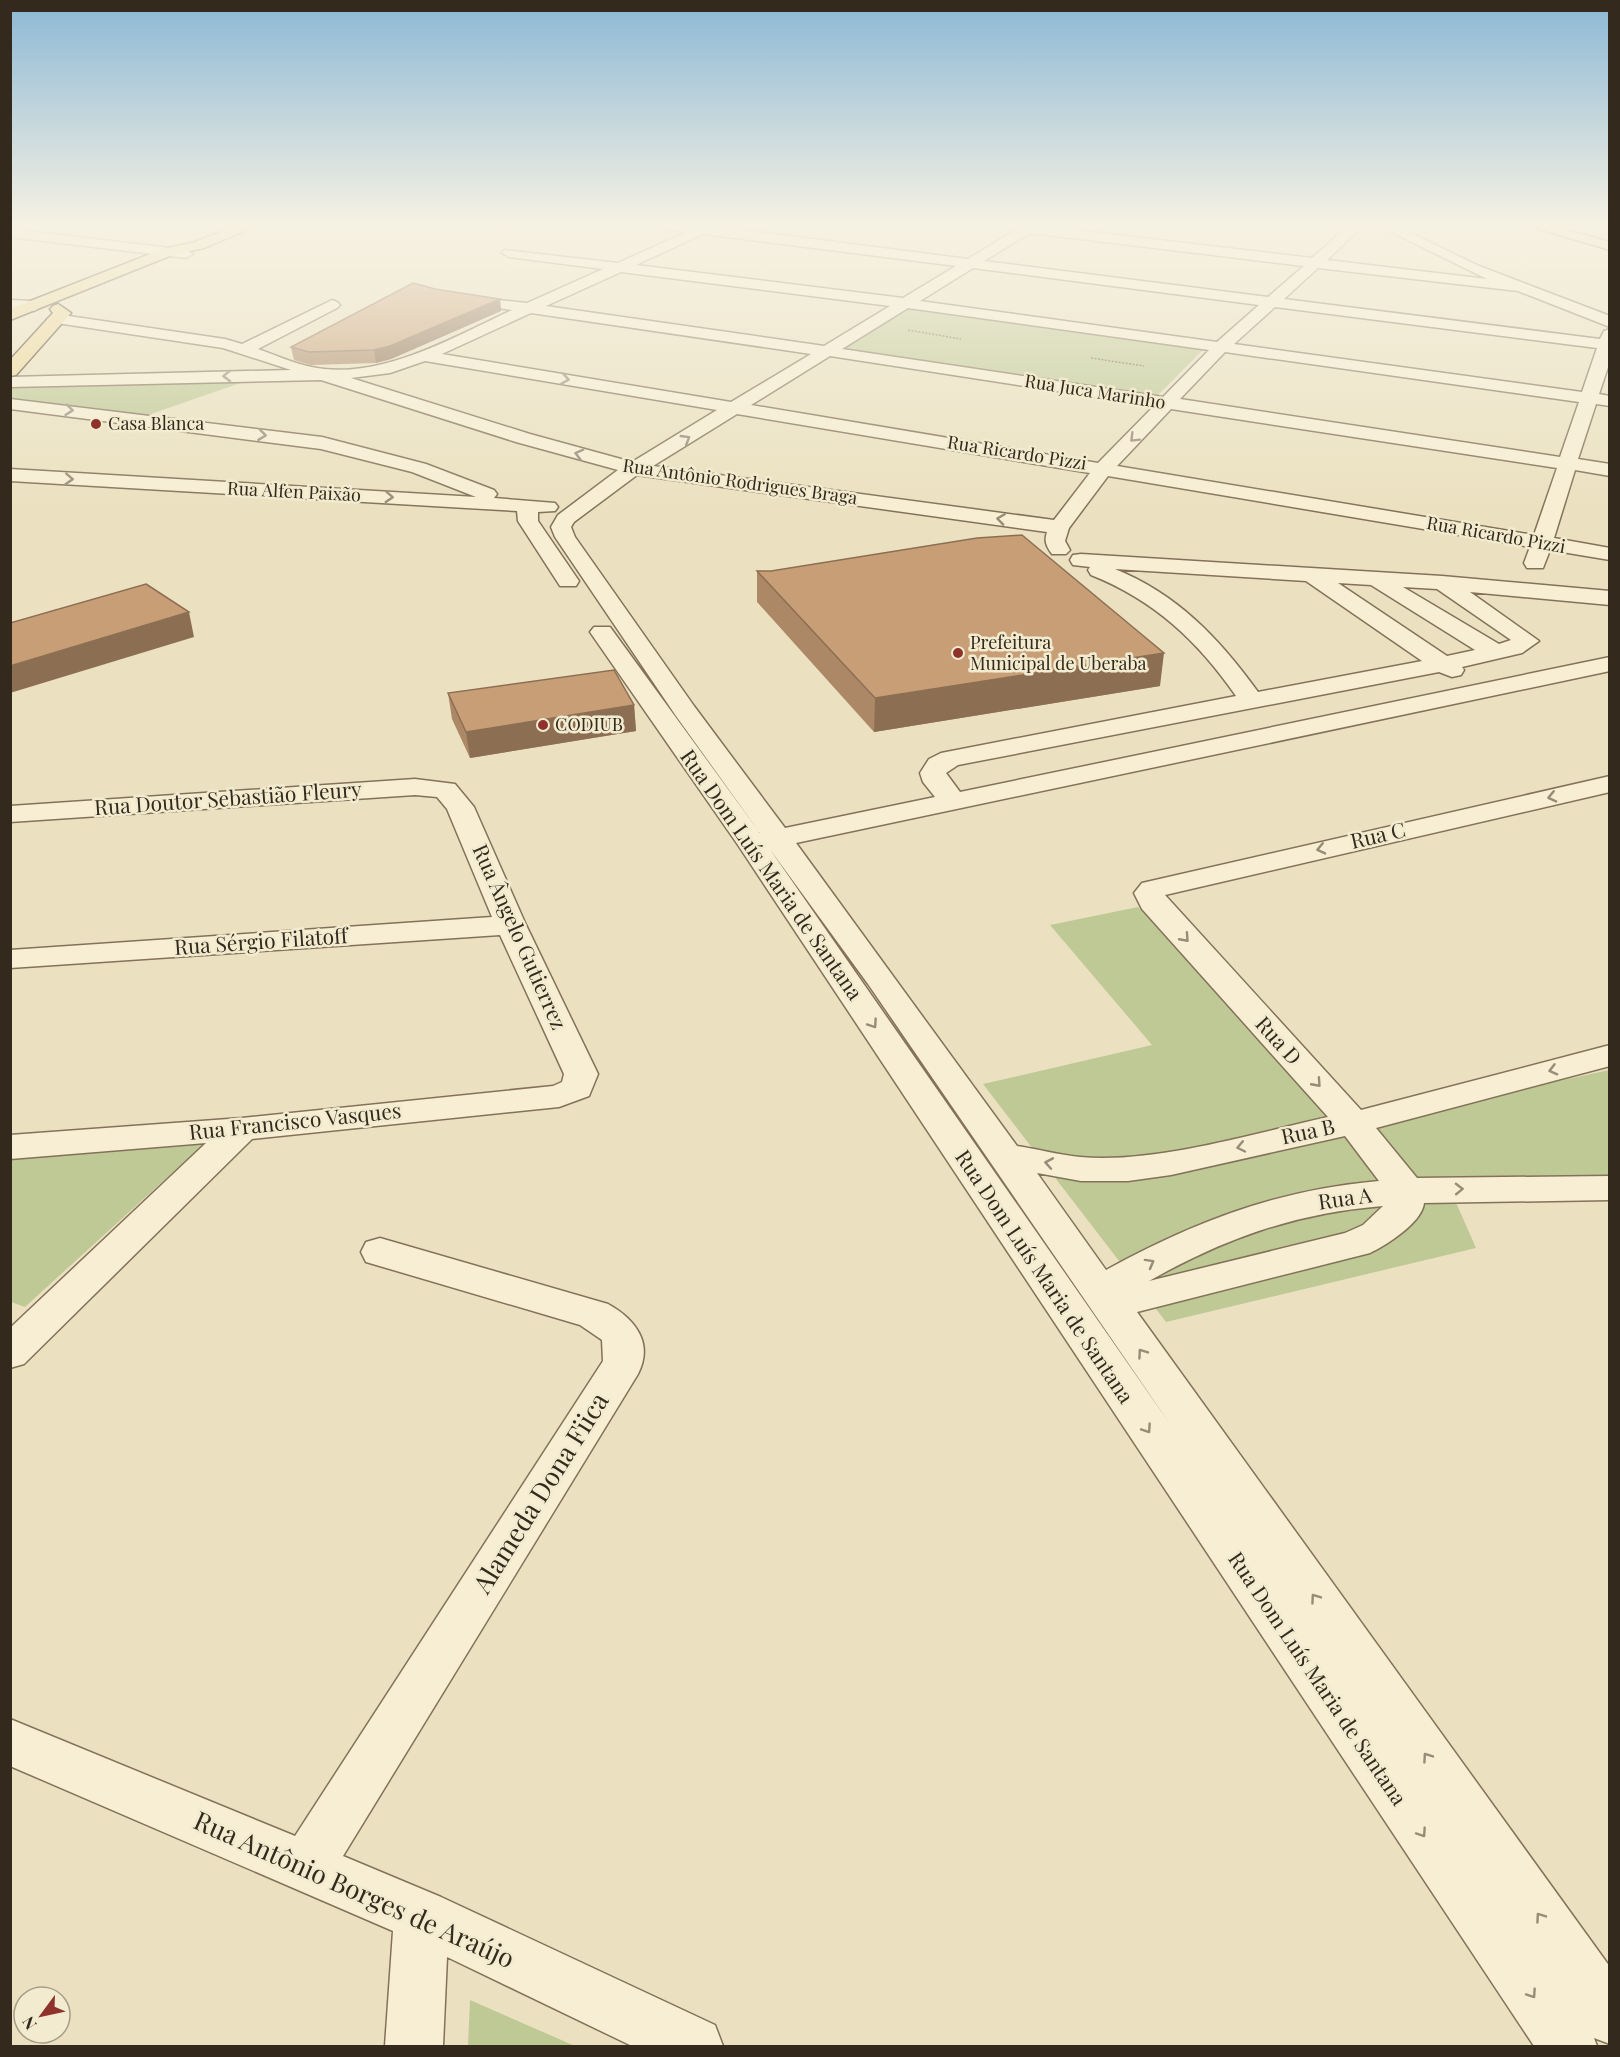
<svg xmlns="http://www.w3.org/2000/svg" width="1620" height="2057" font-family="'Playfair Display',serif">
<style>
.green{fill:#bfc995}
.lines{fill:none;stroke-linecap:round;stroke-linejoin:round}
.minor-casing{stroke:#837259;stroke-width:3}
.major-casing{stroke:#51402d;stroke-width:3}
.path{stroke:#837259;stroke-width:1.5;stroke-dasharray:2 1.5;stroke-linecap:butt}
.minor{fill:#f7eed3;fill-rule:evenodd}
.major{fill:#eed999;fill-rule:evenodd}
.wall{fill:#ac8866}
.shaded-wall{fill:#8c6f53}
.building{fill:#c89e77;stroke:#8c6f53;stroke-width:1.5}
.oneway{stroke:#968c78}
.poi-dot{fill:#8f322c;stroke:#f3ebcf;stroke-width:2}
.labels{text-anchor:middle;stroke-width:5;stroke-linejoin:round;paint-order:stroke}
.far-street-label{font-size:18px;fill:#34291d;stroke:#f3ebcf}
.far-poi-label{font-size:18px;fill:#34291d;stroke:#f3ebcf;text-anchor:start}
.street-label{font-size:21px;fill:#34291d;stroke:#f3ebcf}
.near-street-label{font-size:26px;fill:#34291d;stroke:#f3ebcf}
</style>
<rect width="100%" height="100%" fill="#ebe1c0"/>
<!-- green -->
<path class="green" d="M902,307L1206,347L1157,396L835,350Z
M255,378L145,416L11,400V384Z
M1138,907L1330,1108L1385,1119L1609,1070V1180L1454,1198L1476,1248L1166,1322L983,1084L1152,1045L1050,925Z
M206,1142L25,1307L11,1302V1158Z
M470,2000L575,2046H468Z"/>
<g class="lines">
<!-- minor casing -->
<g class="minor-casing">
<path id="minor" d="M652,224L703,225L968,259L1014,231L1008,230V224H1041L1040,226L1312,258L1351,224H1365L1327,260L1487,279L1375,224H1392L1479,266L1610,316V327L1518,291L1318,268L1284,299L1600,339L1604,331L1610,329V361L1599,394L1610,396V406L1596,404L1578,459L1610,464V476L1575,470L1554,538L1610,548V560L1550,550L1543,568H1527L1524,563L1530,547L1108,476L1069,528L1065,541L1070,550L1066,554H1052C1046,546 1044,541 1047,532L637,475L574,522L571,527L575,537L694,706L785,828L935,797L923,782L920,773L929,759L941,753L1236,696C1198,641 1154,600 1091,575L1088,570L1090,567L1073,565L1070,560L1073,555L1081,554L1442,576L1610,591V605L1470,592L1539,641L1522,653L1462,667L1464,670L1461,675L1452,677L1439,672L958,765L946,773L960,792L1610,657V671L796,843L1017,1146C1038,1149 1059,1155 1080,1157C1154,1164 1255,1133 1328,1117L1142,909L1134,893L1142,883L1610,776V792L1165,895L1361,1110L1610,1045V1066L1376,1128L1417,1178L1610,1176V1200L1424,1203C1422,1223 1386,1245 1370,1253L1137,1312L1610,1967V2044L1594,2038L1597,2046H1534L738,845L590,632L594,627H610L760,833L676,716L555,537L551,527L558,515L618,470L516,442L321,380L10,387V377L291,370L223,348L50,322L47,319L55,314L225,339L242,344L332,300L337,302L340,305L337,308L258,349C278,356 302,367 324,369C387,376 456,336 512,310L452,301L450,298L452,295L527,303L603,269L509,257L502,253L504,250L618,263L686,232L658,228ZM1030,233L1304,266L1268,297L984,261ZM703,234L956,266L903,298L636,265ZM973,268L1259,305L1217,342L920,301ZM621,272L890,306L824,346L546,306ZM1275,307L1597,348L1582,392L1234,344ZM908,308L1209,350L1163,397L842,349ZM531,313L811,354L731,402L442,354ZM1225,352L1579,402L1560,457L1180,399ZM830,356L1154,406L1098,463L751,405ZM425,361L717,410L632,462L530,434L351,378L390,373ZM1171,409L1557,468L1534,535L1117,466ZM737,414L1090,473L1054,520L653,466ZM1115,569L1306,581L1422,661L1258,692C1219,638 1177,594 1115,569ZM1338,583L1371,585L1475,650L1447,656ZM1403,587L1437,589L1511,640L1499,644ZM769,848L868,984L1170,1424ZM1345,1136L1379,1181C1277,1190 1196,1221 1106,1270L1037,1173L1081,1181H1128L1171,1175ZM1383,1206L1363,1225L1345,1233L1149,1281C1225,1238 1296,1213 1383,1206Z
M10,229L186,250L193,254L186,258L10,237Z
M10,300L34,301L42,306L34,311L10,310Z
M10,399L322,437L426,464L494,490L497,494L494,498L555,503L558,507L555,511L538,512V521L579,581L576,586H560L518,521L517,511L10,481V469L476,497L412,472L321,449L10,409Z
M415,779L455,784L474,807L526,925L598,1074L589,1096L559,1107L252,1139L24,1364L10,1368V1328L206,1143L10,1159V1135L242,1118L553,1086L562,1082L564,1074L500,935L10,968V950L492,917L447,809L437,797L415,795L10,822V806Z
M380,1238L608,1304C635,1319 654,1343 638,1374L343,1856L441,1897L715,2025L723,2046H632L447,1957L443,2046H385L393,1931L10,1766V1719L295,1836L603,1361L602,1340L580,1325L366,1262L361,1252L366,1242Z"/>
</g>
<!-- major casing -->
<g class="major-casing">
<path id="major" d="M241,224H260L204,248L172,255L10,320V309L163,249L195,242Z
M1522,224H1544L1610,242V250Z
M58,304L71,313L16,375L10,376V360L53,313L50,309L53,306Z"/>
</g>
<!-- path -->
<path class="path" d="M908,330L961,339
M1091,358L1144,366"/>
<!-- minor -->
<use href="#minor" class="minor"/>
<!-- major -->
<use href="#major" class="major"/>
</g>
<!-- wall -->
<path class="wall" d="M435,289L500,299L501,311L391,359L376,363L311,365L294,360L291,347Z
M757,571L1160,686L874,732L757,602Z
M448,693L634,705L636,731L470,758L452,719Z"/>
<!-- shaded-wall -->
<path class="shaded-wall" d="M500,299L501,311L391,359L376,363L374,350Z
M189,612L194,637L10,693V666Z
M1164,653L1160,686L874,732L875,698Z
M634,705L636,731L470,758L466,732Z"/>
<!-- building -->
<path class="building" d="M413,283L435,289L500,299L390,346L374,350L309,352L291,347Z
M1022,535L1164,653L875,698L757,571H771L977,538Z
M146,584L189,612L10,666V623Z
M614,670L634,705L466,732L448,693Z"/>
<!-- one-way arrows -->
<defs><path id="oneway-chevron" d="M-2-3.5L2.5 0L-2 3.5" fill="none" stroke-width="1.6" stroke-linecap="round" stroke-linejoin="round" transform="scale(1.5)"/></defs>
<g class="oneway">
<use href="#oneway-chevron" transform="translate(227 376) rotate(179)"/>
<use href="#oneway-chevron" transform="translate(565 379) rotate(9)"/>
<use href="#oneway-chevron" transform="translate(69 410) rotate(6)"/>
<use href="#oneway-chevron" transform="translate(262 435) rotate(7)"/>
<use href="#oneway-chevron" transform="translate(1134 438) rotate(135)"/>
<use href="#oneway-chevron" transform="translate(686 439) rotate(-31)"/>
<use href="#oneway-chevron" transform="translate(579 454) rotate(-165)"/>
<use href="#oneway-chevron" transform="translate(69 479) rotate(3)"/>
<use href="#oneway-chevron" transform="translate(389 497) rotate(3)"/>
<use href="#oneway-chevron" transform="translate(1001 519) rotate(-172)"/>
<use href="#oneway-chevron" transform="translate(1552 797) rotate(167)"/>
<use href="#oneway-chevron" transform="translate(1321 849) rotate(167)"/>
<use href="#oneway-chevron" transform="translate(1185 938) rotate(48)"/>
<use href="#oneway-chevron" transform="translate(873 1024) rotate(56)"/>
<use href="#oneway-chevron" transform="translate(1553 1070) rotate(165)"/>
<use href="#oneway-chevron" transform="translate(1317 1083) rotate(48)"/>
<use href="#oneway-chevron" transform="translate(1241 1147) rotate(168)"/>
<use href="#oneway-chevron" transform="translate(1049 1163) rotate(-170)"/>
<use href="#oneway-chevron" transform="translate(1459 1189) rotate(-1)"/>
<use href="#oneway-chevron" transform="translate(1150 1263) rotate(-29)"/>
<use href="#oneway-chevron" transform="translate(1142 1353) rotate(-125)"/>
<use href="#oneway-chevron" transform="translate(1147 1429) rotate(56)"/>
<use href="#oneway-chevron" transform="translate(1315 1598) rotate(-125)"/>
<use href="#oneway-chevron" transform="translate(1427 1757) rotate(-125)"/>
<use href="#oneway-chevron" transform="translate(1422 1833) rotate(56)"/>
<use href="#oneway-chevron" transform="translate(1540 1917) rotate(-125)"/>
<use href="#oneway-chevron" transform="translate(1532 1994) rotate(56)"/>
</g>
<!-- sky -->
<linearGradient id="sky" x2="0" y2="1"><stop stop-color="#8cb8d5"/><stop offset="0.44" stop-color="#f6f2e3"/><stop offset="1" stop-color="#f6f2e3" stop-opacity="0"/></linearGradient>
<rect width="1620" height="512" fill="url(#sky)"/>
<!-- markers -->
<g class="poi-dot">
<circle cx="96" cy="424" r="6"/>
<circle cx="958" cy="653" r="6"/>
<circle cx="543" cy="725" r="6"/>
</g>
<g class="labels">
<!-- far-street labels -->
<g class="far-street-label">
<text transform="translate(1095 392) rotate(9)" y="6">Rua Juca Marinho</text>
<text transform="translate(1017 453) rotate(9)" y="6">Rua Ricardo Pizzi</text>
<text transform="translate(740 482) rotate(8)" y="6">Rua Antônio Rodrigues Braga</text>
<text transform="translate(294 492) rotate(3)" y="6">Rua Alfen Paixão</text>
<text transform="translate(1496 535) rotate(10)" y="6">Rua Ricardo Pizzi</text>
</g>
<!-- far-poi labels -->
<g class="far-poi-label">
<text x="108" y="430">Casa Blanca</text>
<text x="970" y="649">Prefeitura<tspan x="970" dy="21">Municipal de Uberaba</tspan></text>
<text x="555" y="731">CODIUB</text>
</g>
<!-- street labels -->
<g class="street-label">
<text transform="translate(228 799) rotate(-4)" y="7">Rua Doutor Sebastião Fleury</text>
<text transform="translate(1378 836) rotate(-13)" y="7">Rua C</text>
<text transform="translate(771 875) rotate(55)" y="7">Rua Dom Luís Maria de Santana</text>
<text transform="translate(519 937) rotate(66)" y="7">Rua Ângelo Gutierrez</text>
<text transform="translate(261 942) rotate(-4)" y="7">Rua Sérgio Filatoff</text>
<text transform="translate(1278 1041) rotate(48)" y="7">Rua D</text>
<text transform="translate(295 1122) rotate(-6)" y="7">Rua Francisco Vasques</text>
<text transform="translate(1308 1132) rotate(-12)" y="7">Rua B</text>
<text transform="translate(1345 1199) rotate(-8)" y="7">Rua A</text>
<text transform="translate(1044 1277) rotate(56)" y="7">Rua Dom Luís Maria de Santana</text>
<text transform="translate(1317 1679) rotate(56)" y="7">Rua Dom Luís Maria de Santana</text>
</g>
<!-- near-street labels -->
<g class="near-street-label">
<text transform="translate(541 1493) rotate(-58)" y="9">Alameda Dona Fiica</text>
<text transform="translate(354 1890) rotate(24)" y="9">Rua Antônio Borges de Araújo</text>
</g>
</g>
<!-- border -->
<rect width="1620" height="2057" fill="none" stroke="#34291d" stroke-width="24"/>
<!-- north arrow -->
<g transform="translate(42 2015) rotate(237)"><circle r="28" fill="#f3ebcf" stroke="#a79d88" stroke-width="1.5"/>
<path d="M0-4.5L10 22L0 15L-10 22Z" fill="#8f322c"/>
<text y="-9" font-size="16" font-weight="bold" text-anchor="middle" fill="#34291d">N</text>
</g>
</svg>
